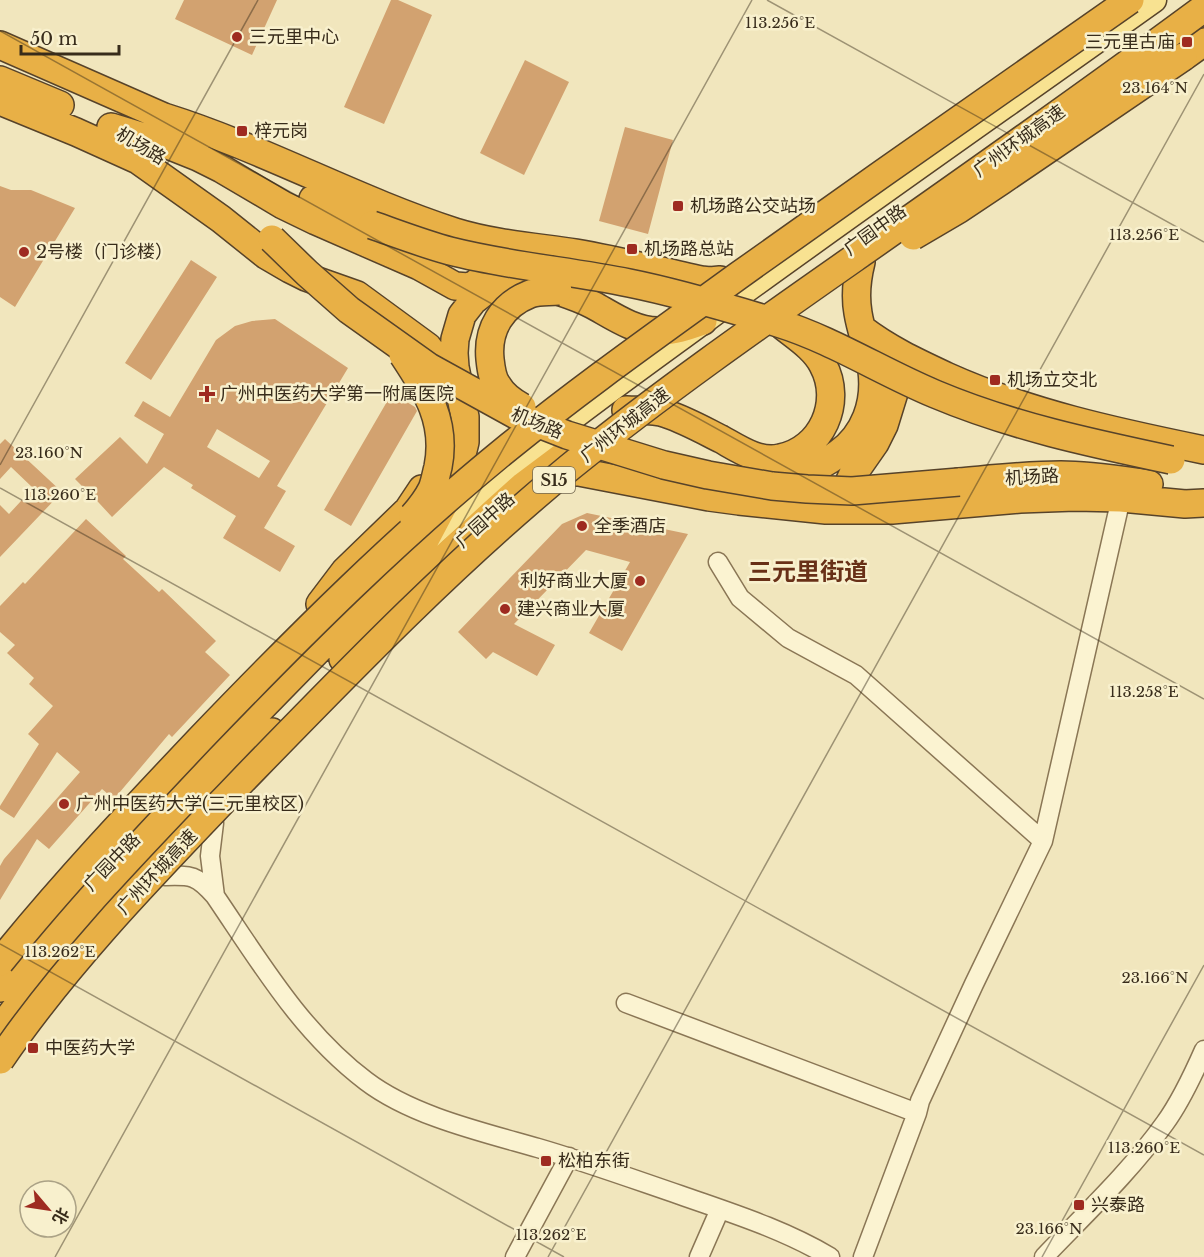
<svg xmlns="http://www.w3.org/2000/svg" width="1204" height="1257" font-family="'Libre Baskerville','Noto Sans SC',serif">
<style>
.building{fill:#d2a270;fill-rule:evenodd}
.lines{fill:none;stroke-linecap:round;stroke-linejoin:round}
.minor-casing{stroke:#8a7655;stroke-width:21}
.major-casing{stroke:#57432a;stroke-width:27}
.highway-casing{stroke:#57432a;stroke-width:30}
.minor{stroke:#fbf3d1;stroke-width:18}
.major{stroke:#f8e291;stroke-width:24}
.highway{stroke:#e8b046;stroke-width:27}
.highway-bridge-casing{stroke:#57432a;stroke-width:30;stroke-linecap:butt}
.highway-bridge{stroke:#e8b046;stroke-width:27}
.ticks{fill:none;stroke:#382c1b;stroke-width:1.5;stroke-opacity:0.45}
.poi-dot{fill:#9e2b20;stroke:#f8f0cd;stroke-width:2}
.labels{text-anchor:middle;stroke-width:5;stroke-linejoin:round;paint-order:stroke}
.shield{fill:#f8f0cd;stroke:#726750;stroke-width:1.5}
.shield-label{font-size:16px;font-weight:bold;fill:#382c1b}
.poi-label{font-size:18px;fill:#382c1b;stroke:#f8f0cd;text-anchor:start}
.street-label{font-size:18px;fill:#382c1b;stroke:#f8f0cd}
.district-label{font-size:24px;font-weight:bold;fill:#683017;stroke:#f8f0cd}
.ticks-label{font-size:15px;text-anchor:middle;fill:#382c1b;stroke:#f8f0cd;stroke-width:5;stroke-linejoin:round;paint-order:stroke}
</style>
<rect width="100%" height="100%" fill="#f1e6bd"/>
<!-- building -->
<path class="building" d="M184,0H277L252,55L175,19Z
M391,0H398L432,15L384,124L344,107Z
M525,60L569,82L524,175L480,153Z
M625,127L673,140L648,234L599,221Z
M0,186L11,190H31L75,208L15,307L0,297Z
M191,260L217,277L151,380L125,363Z
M275,319L348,368L277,486L286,491L264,528L295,546L280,572L223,538L236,516L191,488L193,485L164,467L112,517L87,490V491L75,479L120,437L147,464L164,434L134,416L143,401L170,417L216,340L235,326L252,321ZM217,429L270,461L259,478L207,447Z
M392,393L415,407L417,411L351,526L324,510Z
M5,439L62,492L0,557V505L9,514L33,488L11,467L0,479V444Z
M587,513L688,534L622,651L589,633L630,562L586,550L514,624L555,645L537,676L493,652L486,659L458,632L562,524Z
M86,519L126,556L123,559L159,592L162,589L216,641L205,652L230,675L172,737L169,734L114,799L102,789L49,849L37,839L0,900V866L4,859L80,772L57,752L14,818L0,809V806L39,744L28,734L53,706L29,684L34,678L7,653L15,645L0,632V606L23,582L25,584Z"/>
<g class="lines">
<!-- minor casing -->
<g class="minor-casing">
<path id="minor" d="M718,562L740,598L788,638L856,675L1043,841
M214,823L210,856L215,896
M165,876C191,875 197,875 215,896C260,962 301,1032 366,1081C412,1116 482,1132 538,1148C586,1162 633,1179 680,1195C731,1213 783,1229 830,1257
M626,1003L917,1113
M515,1257L569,1157
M699,1257L720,1209
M863,1257L917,1113L920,1101L974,984L1043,841L1121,498
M1044,1257C1085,1214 1130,1172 1165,1123C1181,1101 1193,1075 1204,1050"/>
</g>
<!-- major casing -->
<g class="major-casing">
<path id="major" d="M431,536C516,456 611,389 704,321C853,212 1004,107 1154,0"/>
</g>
<!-- highway casing -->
<g class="highway-casing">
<path id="highway" d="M0,45L164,117L179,126
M1183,57L1204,42
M0,80L60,105
M0,101L76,132L138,160L221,219L266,255L290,269L306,277L357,295L428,347L434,355L444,386
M164,117C263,148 356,200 455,232C494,244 536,247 576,253C618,260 659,271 701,280L710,281L720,280
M111,127L163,143L198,157L222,169L283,205L316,221L419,266L455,286L469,287L475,284L481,279L487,268
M313,199L372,225
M558,291C570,295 582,299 593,305C613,316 634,331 658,331C673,332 689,326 703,321
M862,329C888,349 916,362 946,376C1028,413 1116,432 1204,450
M626,410C639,411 654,409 667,414C685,420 703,430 721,439C739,449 759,463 780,458C822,450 843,402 823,365C815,349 798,338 784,327
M549,475L569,472H579L709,497L739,501L826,510H892L1020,499L1075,497L1121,498L1185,504L1204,503
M762,479C790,479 816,471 839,453C865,434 876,403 872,371C869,351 861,332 858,313C855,296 857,278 861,262
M959,482C993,479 1027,475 1061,475C1090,475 1120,480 1149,484
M845,510L847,487L852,476L875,443L884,425L905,357
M320,604L345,571L408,510L422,489
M343,659L432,569L493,513L523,486L583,441
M0,988L60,917L104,869L360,607L423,544L451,491L457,475L465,442V417L455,367L454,353L455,339L462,315L473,301L487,290L503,281L526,276L552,274
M0,1029L29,991L81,928L272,732"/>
</g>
<!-- minor -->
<use href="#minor" class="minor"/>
<!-- major -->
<use href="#major" class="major"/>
<!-- highway -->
<use href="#highway" class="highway"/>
<!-- highway-bridge casing -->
<g class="highway-bridge-casing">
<path id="highway-bridge" d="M372,225C398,234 424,244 450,251C509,266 570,271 629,283C679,293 729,308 778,323C833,340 882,372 935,394C1011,426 1091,443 1171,460
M913,236L959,209L1001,181L1183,57
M272,239L307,273L349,310L429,367L516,415L567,435L664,465L708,475L772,486L807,489L852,491L959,482
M403,355C427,391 447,422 438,467C436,474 435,482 432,489C427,499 420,508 413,516
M522,407C513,402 503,395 498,386C492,379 491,368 490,359C487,329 502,305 530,294C538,291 549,292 558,291
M0,962C63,884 131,812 200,739C299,636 399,536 510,446C584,386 661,332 738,276C868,183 999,92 1130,0
M0,1060C70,958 158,869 243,780C348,672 453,563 570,467C664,391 763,322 863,252C977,172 1092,91 1204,8"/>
</g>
<!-- highway-bridge -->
<use href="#highway-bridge" class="highway-bridge"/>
</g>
<!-- ticks -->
<path class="ticks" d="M767,0L1204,242M0,31L1204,699M0,465L258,0M0,488L1204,1155M0,944L564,1257M55,1257L752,0M548,1257L1204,74M1042,1257L1204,965"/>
<!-- markers -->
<g class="poi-dot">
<circle cx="237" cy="37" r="6"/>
<rect x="1181" y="36" width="12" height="12" rx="3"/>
<rect x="236" y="125" width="12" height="12" rx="3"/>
<rect x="672" y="200" width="12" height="12" rx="3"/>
<rect x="626" y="243" width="12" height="12" rx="3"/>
<circle cx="24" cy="252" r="6"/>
<rect x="989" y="374" width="12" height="12" rx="3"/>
<path d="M204 385h6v6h6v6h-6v6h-6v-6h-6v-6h6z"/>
<circle cx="582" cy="526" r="6"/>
<circle cx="640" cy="581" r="6"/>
<circle cx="505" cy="609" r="6"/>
<circle cx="64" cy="804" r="6"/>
<rect x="27" y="1042" width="12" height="12" rx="3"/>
<rect x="540" y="1155" width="12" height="12" rx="3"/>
<rect x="1073" y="1199" width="12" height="12" rx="3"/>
</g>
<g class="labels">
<!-- shield labels -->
<rect class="shield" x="533" y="467" width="42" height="26" rx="4.5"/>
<g class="shield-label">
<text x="554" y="486">S15</text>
</g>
<!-- poi labels -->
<g class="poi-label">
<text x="249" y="43">三元里中心</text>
<text x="1175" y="48" text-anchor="end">三元里古庙</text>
<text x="254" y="137">梓元岗</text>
<text x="690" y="212">机场路公交站场</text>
<text x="644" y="255">机场路总站</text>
<text x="36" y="258">2号楼（门诊楼）</text>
<text x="1007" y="386">机场立交北</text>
<text x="220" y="400">广州中医药大学第一附属医院</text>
<text x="594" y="532">全季酒店</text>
<text x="628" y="587" text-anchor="end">利好商业大厦</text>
<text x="517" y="615">建兴商业大厦</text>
<text x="76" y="810">广州中医药大学(三元里校区)</text>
<text x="45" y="1054">中医药大学</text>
<text x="558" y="1167">松柏东街</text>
<text x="1091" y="1211">兴泰路</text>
</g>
<!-- street labels -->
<g class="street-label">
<text transform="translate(1019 141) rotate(-36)" y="6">广州环城高速</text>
<text transform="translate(141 146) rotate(31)" y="6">机场路</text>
<text transform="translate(875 230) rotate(-36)" y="6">广园中路</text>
<text transform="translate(537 423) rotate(22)" y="6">机场路</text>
<text transform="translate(625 425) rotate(-38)" y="6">广州环城高速</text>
<text transform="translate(1032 477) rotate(-3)" y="6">机场路</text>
<text transform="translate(485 520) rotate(-42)" y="6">广园中路</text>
<text transform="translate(112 862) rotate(-46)" y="6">广园中路</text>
<text transform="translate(157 872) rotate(-47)" y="6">广州环城高速</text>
</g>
<!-- district labels -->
<g class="district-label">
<text x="808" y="580">三元里街道</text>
</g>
</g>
<g class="ticks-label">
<text x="780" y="28">113.256°E</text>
<text x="1155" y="93">23.164°N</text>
<text x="1144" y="240">113.256°E</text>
<text x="49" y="458">23.160°N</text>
<text x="60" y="500">113.260°E</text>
<text x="1144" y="697">113.258°E</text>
<text x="60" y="957">113.262°E</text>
<text x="1155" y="983">23.166°N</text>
<text x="1144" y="1153">113.260°E</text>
<text x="1049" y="1234">23.166°N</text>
<text x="551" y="1240">113.262°E</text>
</g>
<!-- north arrow -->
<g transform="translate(48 1209) rotate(119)"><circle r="28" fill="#f8f0cd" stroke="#aba286" stroke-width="1.5"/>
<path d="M0-4.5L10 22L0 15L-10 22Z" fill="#9e2b20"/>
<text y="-9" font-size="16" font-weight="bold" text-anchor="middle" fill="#382c1b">北</text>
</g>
<!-- scale -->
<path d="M21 45v9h98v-9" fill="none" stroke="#382c1b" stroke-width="3"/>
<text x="30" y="45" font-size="18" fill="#382c1b" stroke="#f8f0cd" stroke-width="4.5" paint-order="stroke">50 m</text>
</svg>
